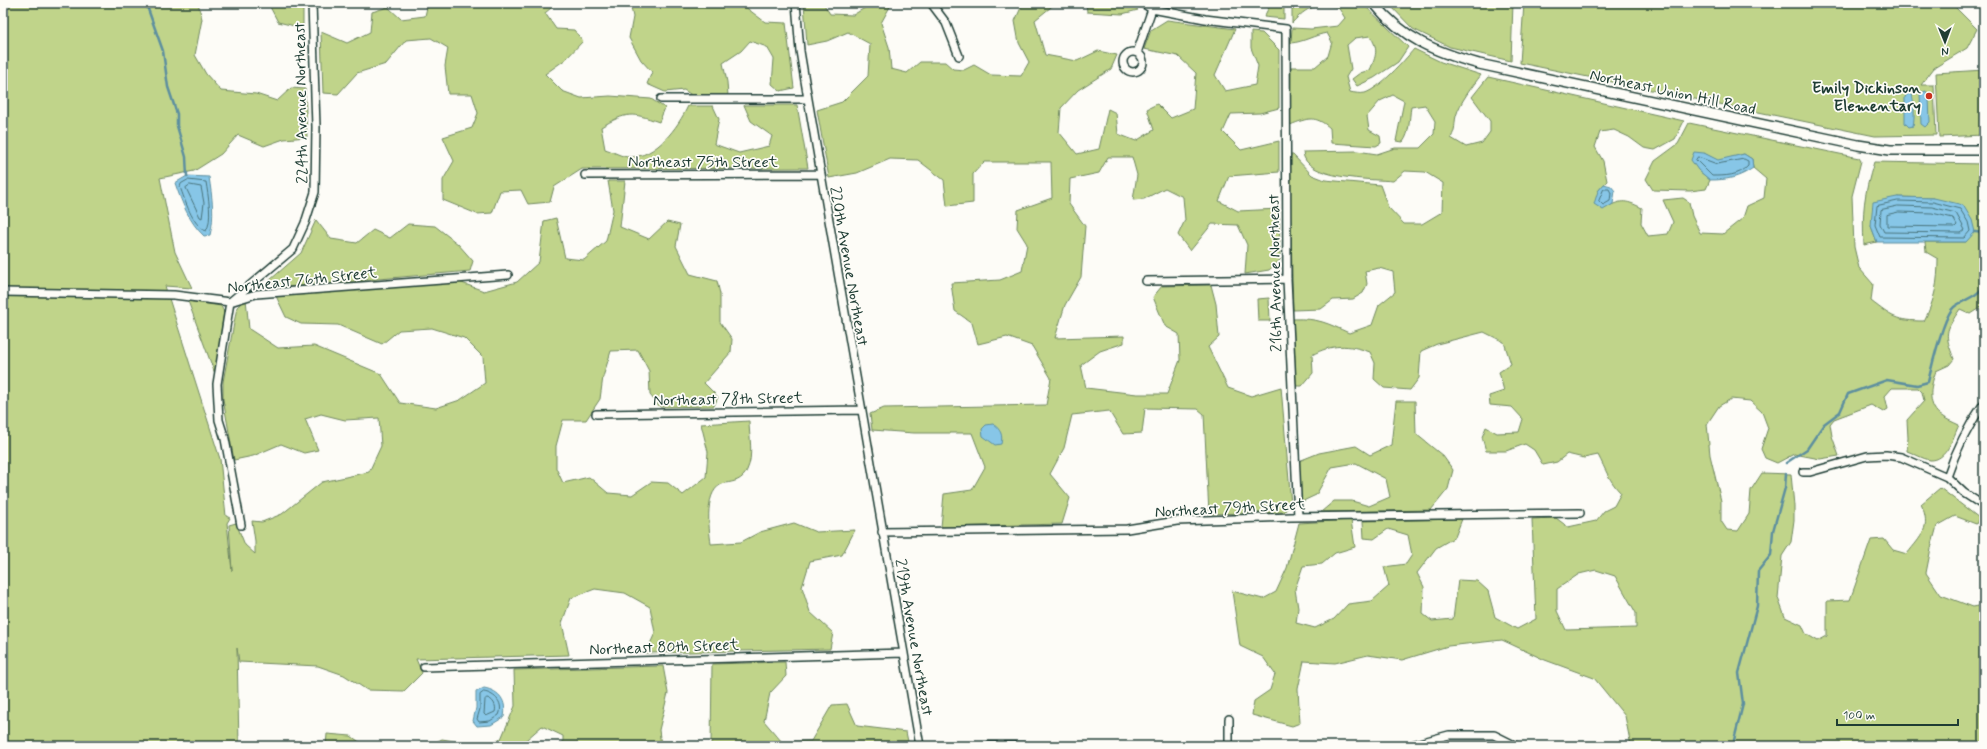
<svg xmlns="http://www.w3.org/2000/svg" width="1987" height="749" font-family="Mynerve,sans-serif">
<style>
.green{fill:#c0d48a;stroke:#70885f;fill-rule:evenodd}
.water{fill:#87c6e7;stroke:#5d8f9f}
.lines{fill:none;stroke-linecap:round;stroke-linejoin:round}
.shore{stroke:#49747c;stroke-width:1}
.stream{stroke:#5d8f9f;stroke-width:2.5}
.minor-casing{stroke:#1f3d34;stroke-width:10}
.tertiary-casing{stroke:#1f3d34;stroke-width:12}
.minor{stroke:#fdfcf7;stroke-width:7}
.tertiary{stroke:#fdfcf7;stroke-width:9}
.poi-dot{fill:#c8321e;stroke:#fdfcf7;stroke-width:1.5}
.labels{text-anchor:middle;stroke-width:3.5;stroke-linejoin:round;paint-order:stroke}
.poi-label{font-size:16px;font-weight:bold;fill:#1f3d34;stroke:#fdfcf7;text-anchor:end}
.street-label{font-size:16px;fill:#1f3d34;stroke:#fdfcf7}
</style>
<rect width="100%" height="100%" fill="#fdfcf7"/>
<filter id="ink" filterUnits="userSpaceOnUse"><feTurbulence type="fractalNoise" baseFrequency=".025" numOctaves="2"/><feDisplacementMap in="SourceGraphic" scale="8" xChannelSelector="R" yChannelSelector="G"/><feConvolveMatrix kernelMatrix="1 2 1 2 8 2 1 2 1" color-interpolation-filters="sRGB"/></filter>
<g filter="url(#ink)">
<!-- green -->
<path class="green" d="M3,3H198L202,19L195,55L206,74L221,91L256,94L277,101L291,88L305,89L307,137L284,139L264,146L238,135L221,154L194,171L160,178L175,252L192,288L165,286L220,459L226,516L230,518L227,523L232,571L229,525L236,523L245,545L255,554V541L252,521L262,522L282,514L322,482L369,472L381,446L379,418L345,420L321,414L305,419L318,450L304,453L281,444L253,456L234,460L223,399V382L237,307L246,299L249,329L278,348L314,346L381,374L400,403L436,408L460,400L485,383L483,357L464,338L432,328L399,330L382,344L338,325L301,324L286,317L276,296L459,282L484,291L517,282L539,262L544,221L556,218L565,258L584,260L606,241L613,210L608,181H625L620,227L649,239L667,222L680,225L676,246L690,274L717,281L720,294V322L732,339L731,352L704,383L718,397L714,406L660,407L650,395L649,371L638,350L611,351L603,377L600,399L586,420H563L556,446V468L563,483L589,477L608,493L632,495L651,482L668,483L683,495L706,477L708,452L701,424L749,421C749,436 754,456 747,470C743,480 734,482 725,483C703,488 709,528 711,544L741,542L760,532L794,523L816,532L855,530L842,555L810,561L802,587L810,612L833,633L830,649L646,653L655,633L650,607L625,593L595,589L571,598L562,623L569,655L416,659L422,673L404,691L367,690L344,675L318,666L239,662L237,648L239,746H3Z
M268,3H303V28L278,22Z
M428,3H557L545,13L556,29L574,30L583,41L566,59L545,74L562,91L581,98L610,96L651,99L665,108L659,122C631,112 627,112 601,127L605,149C612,151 622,157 629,157C656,158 678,127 688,106H713L719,119L714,144L739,153L769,146L772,136L751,121L744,105H797L808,168L582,169L554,187L550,202L528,204L521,190L500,191L492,213L477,214L443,200V180L454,161L443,137L472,128L478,113L472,94H448L445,66L448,48L431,38L406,40L386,64L357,73L338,94L323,93L321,32L347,43L370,32L372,12L388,7L401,19L425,16Z
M630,3H740L765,22L786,23L794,88L780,91L772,84L774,59L767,47L750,41L741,51L723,63L727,82L728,96H693L684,90L665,92L647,84L652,72L641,60L629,38L633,17Z
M804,3H823L830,14L853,15L873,3H892L881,23L889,47L891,69L907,73L920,62H945L953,69L964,70L974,65L991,75L1021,76L1029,62L1019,43L1015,21L1023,3H1056L1035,20L1045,55L1077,61L1098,51L1117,55L1111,69L1078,90L1061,108L1059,132L1077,154L1099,149L1108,109L1116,113L1118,134L1136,141L1154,130L1147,109L1157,104L1171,118L1193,109L1196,73L1178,56L1144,49L1151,30L1167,20L1235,29L1215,75L1225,91L1255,85L1258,66L1251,48V32L1262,33L1279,50V108L1260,113L1231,114L1223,132L1241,150L1279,141V172L1229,176L1219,201L1238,211L1279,209L1280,260L1269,270L1245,274L1247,245L1238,225L1212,224L1190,251L1178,235L1185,220L1183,197L1165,188L1144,199L1133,200L1137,175L1132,157H1108L1099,173L1070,179L1069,204L1085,226L1081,277L1065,305L1055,338L1124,336V343L1100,351L1081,365L1086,388L1137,394H1167L1180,360L1179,334L1165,326L1153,297L1162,286L1211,285L1216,304L1219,337L1208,347L1228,388L1251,396L1281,387L1291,504L1284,512L1209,514L1204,414L1198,409L1145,408L1142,433L1123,434L1109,411L1072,415L1064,448L1050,474L1070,498L1062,524L941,527L944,494L972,490L985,467L972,433H914L872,430L870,414L884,408L1046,405L1051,378L1032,346L1007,337L978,344L972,323L955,311L951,283L1000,280L1022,271L1027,244L1017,228L1018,210L1052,198L1051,162H984L973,174V203L947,206L944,180L918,160L890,159L857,173L829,178L817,110L842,102L868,76L870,44L848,32L827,41L807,45Z
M1086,3H1129L1138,10L1122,14L1087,12Z
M1271,3H1284V19L1264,17Z
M1292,3H1362L1408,47L1398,62L1374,78L1357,86L1352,79L1360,73L1370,70C1376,56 1379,49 1370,36L1355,38L1347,45L1351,69L1346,77L1350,92C1355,93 1360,94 1365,93C1380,88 1404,61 1414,49L1441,62L1481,75C1472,87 1460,102 1456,116C1454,125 1456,128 1451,138L1466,147L1482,143L1490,132V121L1472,97L1488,77L1684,121L1675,139L1655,150L1644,148L1629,137L1614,130L1600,132L1595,147L1603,161L1607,181L1598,191L1603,209C1621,200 1624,199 1642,208L1641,223L1648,236L1668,234L1673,222L1663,200L1683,198L1689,202L1692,216L1700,233L1723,234L1743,218L1747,206L1764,198L1766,179L1753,168L1752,159L1744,154L1718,161L1704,153L1698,170L1710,180L1706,189L1690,191L1653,190L1646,179L1655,161L1678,144L1689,123L1859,158L1861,161L1852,196L1854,247L1859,268L1873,284L1871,301C1892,317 1896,321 1924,321C1935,300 1938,282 1938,259L1926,252L1925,242H1966L1934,198L1897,197L1871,226L1877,242L1864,245C1862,212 1864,194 1874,162L1984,164V291L1982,307L1971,314L1960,309C1945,332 1944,333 1954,359L1949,365L1936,371C1931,384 1926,404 1940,415C1945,419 1953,422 1959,425C1953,437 1947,461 1930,460C1923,459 1913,453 1907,451L1908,438L1907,420L1924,401L1922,392L1918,388H1892L1885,396L1888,409L1883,412L1871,405L1834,419L1830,424L1832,436L1839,456L1820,459L1794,454L1777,463L1765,458L1761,449L1768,428L1762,412L1750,401L1731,399L1719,406L1707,424L1710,455L1721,501V521L1727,530L1738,531L1749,514L1751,490L1762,473L1791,474L1794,506V520L1791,542L1782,556L1778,598L1785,617L1802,625L1806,634L1818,641L1827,636V601L1850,600L1871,540L1884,539L1893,550L1907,554C1921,536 1932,528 1921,504L1940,488L1979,518L1976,524L1955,516L1937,526L1931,548L1926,573L1941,595L1973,607L1984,605V746H1631L1625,716L1594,678L1545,660L1502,640L1448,646L1402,660L1368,655L1335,663L1304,661L1298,689L1300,723L1292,726L1252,715L1254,701L1270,690L1275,674L1263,657L1240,646L1232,591L1263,599L1276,592L1287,568L1299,523L1351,520L1355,547L1335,553L1322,564L1303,566L1295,589L1298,608L1296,623L1315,628L1334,619L1348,604L1372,601L1389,586L1384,567L1406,564L1412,555L1408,535L1388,529L1374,539L1364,538L1363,521L1462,519L1455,537L1436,548L1417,573L1424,587L1423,614L1432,621L1453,619L1458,580L1477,581L1488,591L1495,617L1517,629L1536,619L1532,519L1556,518L1568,527L1596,521L1604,511L1614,506L1621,493C1609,481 1606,470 1598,455L1584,458L1567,454L1557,462L1543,465L1534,450L1525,444L1506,451H1486L1482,437L1486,427L1497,433L1519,432L1523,419L1512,407L1490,405L1489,396L1504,391L1499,372L1511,364L1504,342L1484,332L1437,344L1421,351L1419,378L1410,390L1384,388L1374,379L1375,363L1370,352C1348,344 1332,344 1312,355L1313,373L1302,386H1296L1293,319C1318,318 1327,323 1349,333L1372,325L1379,305L1395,292L1393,272L1379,268L1365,271L1367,284L1363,293L1353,299L1333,300L1321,309L1293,310L1289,155H1293L1312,175L1325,180L1380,185L1388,207L1404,224H1422L1442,212L1443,183L1425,172L1405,171L1393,181C1372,179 1304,180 1303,152L1357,151L1377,154L1395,148H1420L1434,134L1435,121L1425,105L1411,107C1409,119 1410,133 1403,142L1396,141L1404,101L1393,95L1380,101L1367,116L1369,130L1380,136L1381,143L1376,146L1331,143L1330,128C1315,115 1308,118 1290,125L1291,67H1315L1328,56L1332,42L1327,33C1314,35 1304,42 1291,43L1292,28L1311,29L1338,26L1345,18L1338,7C1315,4 1308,6 1292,23ZM1596,570L1615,576L1636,613V628L1566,630L1557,611V589L1579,574Z
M1388,3H1513L1511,61L1450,47L1413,29Z
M1524,3H1951L1977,29L1967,48L1934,68L1921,85H1934L1936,135L1875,136L1520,63Z
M1984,70V135L1939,137L1936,73Z
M316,220L331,239L357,243L373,230L390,238L408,224L435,226L458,244L473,261L470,271L276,288L270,280L301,253Z
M1269,298L1270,321H1258L1257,299Z
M188,301L221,306L224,312L215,374Z
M1396,401H1415L1416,434L1443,456L1453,470L1448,489L1431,510L1321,512L1334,501H1352L1369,506L1390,497L1386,479L1356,463L1332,467L1316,495L1301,502L1299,461L1319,453L1356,446L1370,455L1391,445Z
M785,662L786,676L770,693L764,721L782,742L811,741L832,705L847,704L857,726L906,732L909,746H711L712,664Z
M663,666L668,693L659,730L661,746H563V736L542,726L519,746H428L442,739L478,745L501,739L515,706L514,670Z
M327,734L351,736L365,746H326Z"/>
<!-- water -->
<path class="water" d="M1926,91L1929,98L1930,122L1925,127L1921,124L1920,93Z
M1909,92L1912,94C1914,104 1915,116 1913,126L1909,127L1905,123V97Z
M1694,152L1704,153L1718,160L1744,154L1752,159L1753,168C1739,178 1726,180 1710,180L1698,170L1691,160Z
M187,176L209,177C212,197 215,216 210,235L204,236C189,222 182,203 175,183Z
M1604,184L1611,186L1615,191L1613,204L1603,210L1594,204L1598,191Z
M1897,197L1934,198L1963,205L1972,220L1975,232L1966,242H1877L1871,226L1873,202Z
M993,424C1001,430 1003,435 1001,444L995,445L983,436L982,429L986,425Z
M484,688C500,691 507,701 504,717L491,725L477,726L473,721L476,708V692Z"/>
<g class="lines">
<!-- shore -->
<path class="shore" d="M1698,157L1717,164L1744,159L1748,161V166C1739,176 1725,176 1712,176L1696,160Z
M188,180L206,182C208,195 213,220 206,231C192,225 185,200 180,187L181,184Z
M190,185L201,187L204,203L202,218L200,217L186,188Z
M1604,189H1609L1611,193L1610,201L1603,205L1599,201Z
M1898,201L1933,202L1960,209L1968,222L1970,231L1964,238L1880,237L1875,225L1877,206Z
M1898,206L1932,207L1956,213L1965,230L1961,233L1884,232L1880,224L1881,210Z
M1899,212L1932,213L1953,218L1957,225L1955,227L1887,226V215Z
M484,692C496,694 504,704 499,715L490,721L479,722L477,719L480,709V695Z
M487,698C493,699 497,706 495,712L486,716L484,714L485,700Z"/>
<!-- stream -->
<path class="stream" d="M149,3L148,9L163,51L168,87L177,114V126L186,157L187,176
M1975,232L1984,233
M1786,463L1807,449L1824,424L1840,412L1848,394L1887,380L1917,385L1928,382C1932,366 1943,316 1954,307C1965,298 1975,299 1984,286
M1734,740L1743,704L1739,673L1757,606L1758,571L1771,555L1773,531L1785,488L1786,474"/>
<!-- minor casing -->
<g class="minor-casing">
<path id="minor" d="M796,3L800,51L808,99L920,746
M931,3L946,23L959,56
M1142,3L1152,9L1205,19L1286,29L1287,279L1298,517
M1123 62a10 10 0 1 1 20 0a10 10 0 1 1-20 0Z
M1137,53L1152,9
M661,99H808
M585,175L821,174
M1146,281L1287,279
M3,292L174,295L230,302L256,294L508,275
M596,414L861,410
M1803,472H1810L1867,456L1886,455L1901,457L1947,477L1964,493L1984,506
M1947,477C1956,450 1968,426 1984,403
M241,525L225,439L219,420L217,384L230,302L293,249L305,223L315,192L316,127L312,3
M882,532L1127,529L1177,521L1291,517L1580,513
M424,667L904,653
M1229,719V746
M990,746H1050
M1408,746L1449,735H1494L1516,746"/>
</g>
<!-- tertiary casing -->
<g class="tertiary-casing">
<path id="tertiary" d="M1374,3C1403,39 1436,52 1479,64L1858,145L1890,150H1984"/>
</g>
<!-- minor -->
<use href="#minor" class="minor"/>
<!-- tertiary -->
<use href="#tertiary" class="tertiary"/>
</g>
</g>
<!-- markers -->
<circle class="poi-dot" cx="1929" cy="96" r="4"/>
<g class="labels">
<!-- poi labels -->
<g class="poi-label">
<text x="1921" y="93">Emily Dickinson<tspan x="1921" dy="18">Elementary</tspan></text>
</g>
<!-- street labels -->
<g class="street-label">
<text transform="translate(1673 91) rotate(12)" y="6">Northeast Union Hill Road</text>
<text transform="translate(300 103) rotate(-91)" y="6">224th Avenue Northeast</text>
<text x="703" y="167">Northeast 75th Street</text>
<text transform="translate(850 266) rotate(80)" y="6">220th Avenue Northeast</text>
<text transform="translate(1274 273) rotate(-91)" y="6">216th Avenue Northeast</text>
<text transform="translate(302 279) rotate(-6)" y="6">Northeast 76th Street</text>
<text transform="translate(728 398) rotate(-1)" y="6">Northeast 78th Street</text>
<text transform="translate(1230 507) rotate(-3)" y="6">Northeast 79th Street</text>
<text transform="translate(915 637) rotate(80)" y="6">219th Avenue Northeast</text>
<text transform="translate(664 646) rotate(-2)" y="6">Northeast 80th Street</text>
</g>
</g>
<!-- margin -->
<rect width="1987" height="749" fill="none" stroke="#fdfcf7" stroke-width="16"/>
<rect x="8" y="8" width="1971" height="733" fill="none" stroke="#1f3d34" stroke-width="1.5" filter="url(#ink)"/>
<!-- north arrow -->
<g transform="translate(1945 42) rotate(179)" stroke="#fdfcf7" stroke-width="3" paint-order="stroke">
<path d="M0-3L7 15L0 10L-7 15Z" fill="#1f3d34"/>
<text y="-6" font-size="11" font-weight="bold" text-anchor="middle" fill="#1f3d34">N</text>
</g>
<!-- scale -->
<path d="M1837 719v6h121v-6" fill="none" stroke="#1f3d34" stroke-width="2"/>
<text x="1843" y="719" font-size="12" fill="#1f3d34" stroke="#fdfcf7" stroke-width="3" paint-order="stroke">100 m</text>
</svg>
